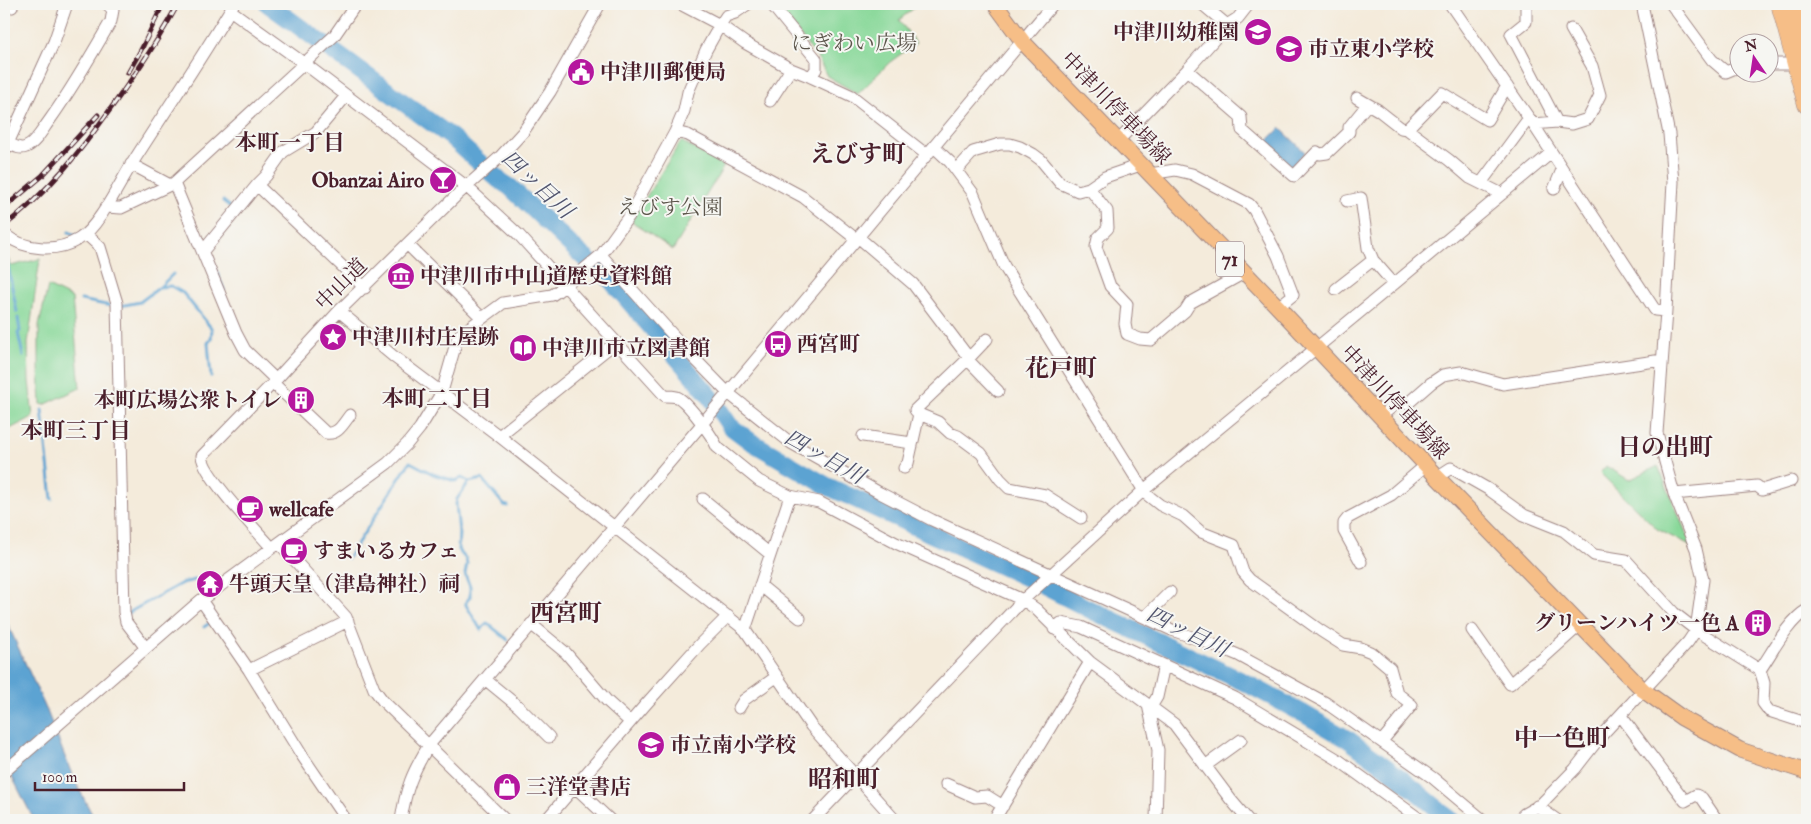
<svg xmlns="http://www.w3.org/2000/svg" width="1811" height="824" font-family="'IM FELL Double Pica','Noto Serif JP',serif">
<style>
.green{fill:#88d899;stroke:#697c62}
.water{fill:#5ca3d2;stroke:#53617e}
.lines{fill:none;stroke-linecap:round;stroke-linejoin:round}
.stream{stroke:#5ca3d2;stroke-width:3}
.river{stroke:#5ca3d2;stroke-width:18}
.minor-casing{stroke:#9f8583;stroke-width:13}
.major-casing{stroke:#9f8583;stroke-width:17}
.highway-casing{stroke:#9f8583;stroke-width:19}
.minor{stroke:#fff;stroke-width:11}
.major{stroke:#f6be87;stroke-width:15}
.highway{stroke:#f6be87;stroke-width:18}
.rail-casing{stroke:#4a1f2b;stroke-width:5}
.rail{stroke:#f6f6f2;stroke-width:3;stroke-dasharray:9;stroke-linecap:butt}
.labels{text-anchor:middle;stroke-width:4;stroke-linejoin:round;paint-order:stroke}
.shield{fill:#f6f6f2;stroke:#7e6067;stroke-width:1}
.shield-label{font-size:20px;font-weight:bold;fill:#4a1f2b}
.poi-label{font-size:21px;font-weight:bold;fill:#4a1f2b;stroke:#f6f6f2;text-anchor:start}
.park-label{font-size:21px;fill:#5d564c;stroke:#f6f6f2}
.street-label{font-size:21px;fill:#4a1f2b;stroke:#f6f6f2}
.neighbourhood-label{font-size:22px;font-weight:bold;fill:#4a1f2b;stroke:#f6f6f2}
.water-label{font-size:22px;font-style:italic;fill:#51546e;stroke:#f6f6f2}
.quarter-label{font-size:24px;font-weight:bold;fill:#4a1f2b;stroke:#f6f6f2}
</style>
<rect width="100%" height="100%" fill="#f6f6f2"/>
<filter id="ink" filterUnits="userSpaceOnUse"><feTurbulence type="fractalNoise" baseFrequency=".02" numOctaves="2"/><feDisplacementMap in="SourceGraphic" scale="10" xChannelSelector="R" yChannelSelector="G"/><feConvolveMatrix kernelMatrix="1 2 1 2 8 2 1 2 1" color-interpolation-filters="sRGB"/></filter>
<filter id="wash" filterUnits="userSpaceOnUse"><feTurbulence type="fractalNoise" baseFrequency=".0096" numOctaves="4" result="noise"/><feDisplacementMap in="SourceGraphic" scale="20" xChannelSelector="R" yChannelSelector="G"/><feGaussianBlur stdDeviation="1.12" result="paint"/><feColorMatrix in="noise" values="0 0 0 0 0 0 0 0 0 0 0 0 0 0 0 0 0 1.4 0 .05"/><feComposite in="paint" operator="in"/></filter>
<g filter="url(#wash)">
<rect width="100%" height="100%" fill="#f4ebdb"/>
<!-- green -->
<path class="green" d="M785,4H919L899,20L916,43L890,62L858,94L827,76L819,60L779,8Z
M681,141L724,166L673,250L631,221Z
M4,248L11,266L40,259L28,343L29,381L33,417L4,432Z
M48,286L72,298L80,388L44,405L41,404L39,369V325Z
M1606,466L1629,480L1658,466L1692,547L1657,529L1600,473Z"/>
<!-- water -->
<path class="water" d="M1280,128L1305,152L1291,167L1265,143Z
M4,616L47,711L73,777L95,820H34L4,761Z"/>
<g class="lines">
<!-- stream -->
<path class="stream" d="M223,201L233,209
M69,232L77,236
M209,252L224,290
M7,262L17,312
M160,287L171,286L183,293L212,329L211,339L208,343L211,376
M81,300L111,306
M120,306L140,302L160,287L173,274
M18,318L20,331L18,333L23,356
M42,410L52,499
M469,482L482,479L504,505L508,506
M348,558L410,462L433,474L455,481L462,478L469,482L457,499L456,504L459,532L458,550L466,559L467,564L465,574L470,587V597L466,602V605L481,630L487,623L508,640
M128,613L182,583L195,580
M204,627L211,622"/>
<!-- river -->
<path class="river" d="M268,4L451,137L499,180L510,187L578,252L608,277L710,396L730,426L750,441L827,486L1034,581L1091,610L1248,684L1304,714L1349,740L1398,776L1451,820"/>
</g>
</g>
<g filter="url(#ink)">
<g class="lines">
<!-- minor casing -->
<g class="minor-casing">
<path id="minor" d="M11,4L12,7
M680,4L720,25L745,43L791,69L811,77L852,96L927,155
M771,4L816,59V69L811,77
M1202,4L1227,25
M1450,4L1533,124L1655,310L1666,311
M1526,4V22L1511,34L1557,122L1533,124
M1671,4L1712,60L1726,72L1738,67
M230,10L305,64L467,187L519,235L665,396C668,396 673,396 677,397C687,401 713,437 717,447L759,481L790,496L819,502L896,543L1023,600L1036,609L1090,662L1174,724L1231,800L1248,820
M1768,64H1797L1807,68
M1187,70L1241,117L1242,130L1294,176L1317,152L1320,154L1327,153L1349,132V127L1367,105
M1357,98L1378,110L1401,128L1407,129L1449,160L1470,178L1502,194
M770,101L791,69
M1557,122L1572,124L1588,119L1600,95L1592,66L1571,29
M1407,129L1442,93L1487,120L1507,86
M675,132L688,135L803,197L856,239
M1118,141L1187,70L1227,25L1238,18L1249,4
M8,143C14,146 20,150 26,147C35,144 43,129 49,121C72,89 91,56 111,21L113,10L107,4
M934,147L950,162L973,193L1004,266L1146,494L1160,505L1183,516L1201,532L1234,545L1243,572L1250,580L1321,631L1343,645L1361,648L1371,652L1390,668L1397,693L1412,705L1382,741
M4,152L54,42L67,4
M131,164L170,185
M957,170L973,152L1000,144H1010L1020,147L1033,154L1041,160L1060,183L1078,191L1089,188L1105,177L1140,165
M1150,174L1175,170L1192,174L1249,204L1254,210L1278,256L1293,295L1278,307
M174,183L236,333L245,350L276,380
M1481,183L1529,118
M257,185L365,288
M1089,188L1107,211L1108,228L1098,238L1096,247L1110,286L1127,304L1125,324L1127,334L1140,339L1151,340L1185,311L1190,303L1244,273
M1554,189L1562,170
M1347,201L1361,198L1368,248L1373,260L1394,284
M106,207L121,208L174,183L334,36L356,4
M4,234C24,250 56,253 79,239C99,227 120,182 133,162C166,110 201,59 233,5
M86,234L100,247L117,303L124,612L126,622L145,647
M858,237L913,284L969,358L915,410L919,414L938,422L950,433L958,436L981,453L1000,479L1009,488L1045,495L1081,518
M407,244L482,318
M203,251L257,185L266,176L283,152L316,132L346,96
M601,255L690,354L728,393L791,443L880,493L932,520L1172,630L1214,645L1238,655L1326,703L1433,778L1483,820
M1336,289L1373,260
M339,311L393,356L499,436L745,630L811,726L895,820
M969,358L987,339
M967,359L998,391
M273,383L326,433C338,435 343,424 350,415
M1380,417L1399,401L1407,404L1431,383L1443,375L1461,372L1503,384L1662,360
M499,436L616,342
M863,436L912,443
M904,468L908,463L919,414
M1437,477L1451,468L1488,489L1524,515L1564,531L1594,555L1626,560L1674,613L1696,630L1760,670L1764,683L1763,703L1769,711L1806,723
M1674,494L1757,486L1762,490L1791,481
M703,499L770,554
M279,543L346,617L374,689L383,701L505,820
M272,548C257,531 203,475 202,456L273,383L339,311L458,194L500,157L523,132L550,92L600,4
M1361,562L1344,531V523L1348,518L1391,495L1426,465
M760,585L800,618
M201,600L249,670L301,754L346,820
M1145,617L1170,592
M531,624L566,653L607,701L630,722
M1054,629L1061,623L1081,627L1235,698L1337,759L1421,820
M745,630L790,496
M1472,630L1510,684L1533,664L1540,661L1580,625
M249,670L348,621
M1760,670C1773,651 1788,621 1807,610
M486,680L519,707L549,737
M1148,705L1158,750L1156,820
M1151,707L1157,697L1164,665
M739,708L744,700L776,677
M1621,716L1685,801L1696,795L1702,798L1717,820
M1205,766L1241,740
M4,772L201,600L388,463L407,444L420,428L442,392L458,336L503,303L552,295L558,291L601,255L629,216L675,132L684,111L688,92L706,50L720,25L726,16L735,13L748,4
M946,784L975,797L987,796L1003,806
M575,787L610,820
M1537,806L1557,820
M401,820C406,788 412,773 429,745L702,424L1053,4
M546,820L646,704L700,644L728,616
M813,820L1023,600L1144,490L1394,284L1551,153
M994,820L1090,662
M1518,820L1524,814L1540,805L1575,769L1600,737L1688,642L1696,630L1703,580L1696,549L1674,494L1657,433L1666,311L1673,182L1669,134L1642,4"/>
</g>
<!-- major casing -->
<g class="major-casing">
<path id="major" d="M995,4L1023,42L1278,307L1437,477L1643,690L1682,718L1740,750L1807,772"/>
</g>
<!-- highway casing -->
<g class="highway-casing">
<path id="highway" d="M1780,4L1807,105
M1793,4L1807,53"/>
</g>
<!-- minor -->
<use href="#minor" class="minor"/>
<!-- major -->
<use href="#major" class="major"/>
<!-- highway -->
<use href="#highway" class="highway"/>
<!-- rail casing -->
<g class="rail-casing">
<path id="rail" d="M128,73L142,48L163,4
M4,208L42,176L98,115
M4,226C48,193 82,149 114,104C137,72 159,39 178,4"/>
</g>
<!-- rail -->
<use href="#rail" class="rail"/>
</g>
</g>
<!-- icons -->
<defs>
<g id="school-disc" transform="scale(1.4375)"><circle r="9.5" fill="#b5179e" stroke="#f6f6f2"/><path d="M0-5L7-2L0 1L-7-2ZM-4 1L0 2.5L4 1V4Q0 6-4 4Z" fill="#fff"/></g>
<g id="civic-disc" transform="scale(1.4375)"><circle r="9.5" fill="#b5179e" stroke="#f6f6f2"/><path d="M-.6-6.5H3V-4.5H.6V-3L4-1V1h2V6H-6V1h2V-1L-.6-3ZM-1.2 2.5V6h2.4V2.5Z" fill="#fff"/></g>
<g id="bar-disc" transform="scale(1.4375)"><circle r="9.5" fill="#b5179e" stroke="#f6f6f2"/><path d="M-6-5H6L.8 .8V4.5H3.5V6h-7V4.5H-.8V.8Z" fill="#fff"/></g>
<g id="museum-disc" transform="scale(1.4375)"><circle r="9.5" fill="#b5179e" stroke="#f6f6f2"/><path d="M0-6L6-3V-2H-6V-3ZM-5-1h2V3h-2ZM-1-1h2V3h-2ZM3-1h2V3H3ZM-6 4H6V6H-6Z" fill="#fff"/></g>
<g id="sight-disc" transform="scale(1.4375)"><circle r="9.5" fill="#b5179e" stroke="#f6f6f2"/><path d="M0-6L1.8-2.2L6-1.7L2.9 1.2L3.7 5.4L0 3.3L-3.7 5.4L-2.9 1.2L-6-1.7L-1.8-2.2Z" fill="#fff"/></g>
<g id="bus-disc" transform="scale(1.4375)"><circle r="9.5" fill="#b5179e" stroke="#f6f6f2"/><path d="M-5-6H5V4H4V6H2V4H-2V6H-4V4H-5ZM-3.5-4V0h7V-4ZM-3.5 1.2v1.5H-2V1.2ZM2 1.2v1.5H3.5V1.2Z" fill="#fff"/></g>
<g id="library-disc" transform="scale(1.4375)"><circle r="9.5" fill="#b5179e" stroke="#f6f6f2"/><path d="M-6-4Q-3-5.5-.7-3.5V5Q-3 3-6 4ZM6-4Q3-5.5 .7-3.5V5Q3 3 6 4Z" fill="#fff"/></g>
<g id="building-disc" transform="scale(1.4375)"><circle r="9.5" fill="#b5179e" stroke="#f6f6f2"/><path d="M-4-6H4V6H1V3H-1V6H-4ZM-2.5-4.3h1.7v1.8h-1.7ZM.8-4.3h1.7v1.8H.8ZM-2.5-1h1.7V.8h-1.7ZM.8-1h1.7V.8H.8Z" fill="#fff"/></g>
<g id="cafe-disc" transform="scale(1.4375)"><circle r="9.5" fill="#b5179e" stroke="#f6f6f2"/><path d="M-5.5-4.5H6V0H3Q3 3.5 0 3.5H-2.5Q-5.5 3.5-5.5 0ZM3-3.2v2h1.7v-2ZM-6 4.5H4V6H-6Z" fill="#fff"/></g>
<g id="temple-disc" transform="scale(1.4375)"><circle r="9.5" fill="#b5179e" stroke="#f6f6f2"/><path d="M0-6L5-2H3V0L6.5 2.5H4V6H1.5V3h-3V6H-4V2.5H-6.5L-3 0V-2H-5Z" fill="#fff"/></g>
<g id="shop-disc" transform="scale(1.4375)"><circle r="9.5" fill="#b5179e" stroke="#f6f6f2"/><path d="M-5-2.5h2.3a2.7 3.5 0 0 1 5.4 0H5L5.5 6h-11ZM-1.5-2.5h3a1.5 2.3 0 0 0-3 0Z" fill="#fff"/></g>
</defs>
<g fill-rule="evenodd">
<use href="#school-disc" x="1258" y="32"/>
<use href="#school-disc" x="1289" y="49"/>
<use href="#civic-disc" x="581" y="72"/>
<use href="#bar-disc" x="443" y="180"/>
<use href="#museum-disc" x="401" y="276"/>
<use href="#sight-disc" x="333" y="337"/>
<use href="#bus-disc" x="778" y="344"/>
<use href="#library-disc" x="523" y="348"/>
<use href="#building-disc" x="301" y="400"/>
<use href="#cafe-disc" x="250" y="509"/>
<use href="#cafe-disc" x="294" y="551"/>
<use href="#temple-disc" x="210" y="584"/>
<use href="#building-disc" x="1758" y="623"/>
<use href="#school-disc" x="651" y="745"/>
<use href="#shop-disc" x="507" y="787"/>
</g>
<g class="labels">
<!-- shield labels -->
<rect class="shield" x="1216" y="241.5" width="28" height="35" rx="4"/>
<g class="shield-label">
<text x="1230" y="266">71</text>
</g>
<!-- poi labels -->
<g class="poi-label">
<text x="1239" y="39" text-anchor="end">中津川幼稚園</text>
<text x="1308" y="56">市立東小学校</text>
<text x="600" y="79">中津川郵便局</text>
<text x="424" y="187" text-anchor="end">Obanzai Airo</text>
<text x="420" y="283">中津川市中山道歴史資料館</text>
<text x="352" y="344">中津川村庄屋跡</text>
<text x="797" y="351">西宮町</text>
<text x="542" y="355">中津川市立図書館</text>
<text x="282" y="407" text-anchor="end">本町広場公衆トイレ</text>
<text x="269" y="516">wellcafe</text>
<text x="313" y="558">すまいるカフェ</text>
<text x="229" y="591">牛頭天皇（津島神社）祠</text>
<text x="1739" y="630" text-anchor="end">グリーンハイツ一色 A</text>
<text x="670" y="752">市立南小学校</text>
<text x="526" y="794">三洋堂書店</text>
</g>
<!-- park labels -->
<g class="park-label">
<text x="854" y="50">にぎわい広場</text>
<text x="670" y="214">えびす公園</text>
</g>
<!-- street labels -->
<g class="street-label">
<text transform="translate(1116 108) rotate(46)" y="7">中津川停車場線</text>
<text transform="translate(341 284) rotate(-45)" y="7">中山道</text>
<text transform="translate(1395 402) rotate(47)" y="7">中津川停車場線</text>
</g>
<!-- neighbourhood labels -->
<g class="neighbourhood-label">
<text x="290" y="150">本町一丁目</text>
<text x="437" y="406">本町二丁目</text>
<text x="76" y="438">本町三丁目</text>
</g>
<!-- water labels -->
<g class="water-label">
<text transform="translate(538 184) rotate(43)" y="8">四ッ目川</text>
<text transform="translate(825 456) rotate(29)" y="8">四ッ目川</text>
<text transform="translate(1188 631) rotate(26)" y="8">四ッ目川</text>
</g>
<!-- quarter labels -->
<g class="quarter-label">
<text x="858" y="162">えびす町</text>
<text x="1061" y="376">花戸町</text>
<text x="1665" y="455">日の出町</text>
<text x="566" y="621">西宮町</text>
<text x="1562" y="746">中一色町</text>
<text x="844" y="787">昭和町</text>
</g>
</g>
<!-- margin -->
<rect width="1811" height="824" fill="none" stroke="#f6f6f2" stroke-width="20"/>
<!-- north arrow -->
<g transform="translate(1754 58) rotate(347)"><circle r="24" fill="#f6f6f2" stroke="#b1a0a2"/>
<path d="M0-4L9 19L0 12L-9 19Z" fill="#b5179e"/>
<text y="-8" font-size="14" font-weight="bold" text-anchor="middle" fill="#4a1f2b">N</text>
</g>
<!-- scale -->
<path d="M35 782v8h149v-8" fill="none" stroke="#4a1f2b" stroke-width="2.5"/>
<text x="42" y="782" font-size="15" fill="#4a1f2b" stroke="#f6f6f2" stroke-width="4" paint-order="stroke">100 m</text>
</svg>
